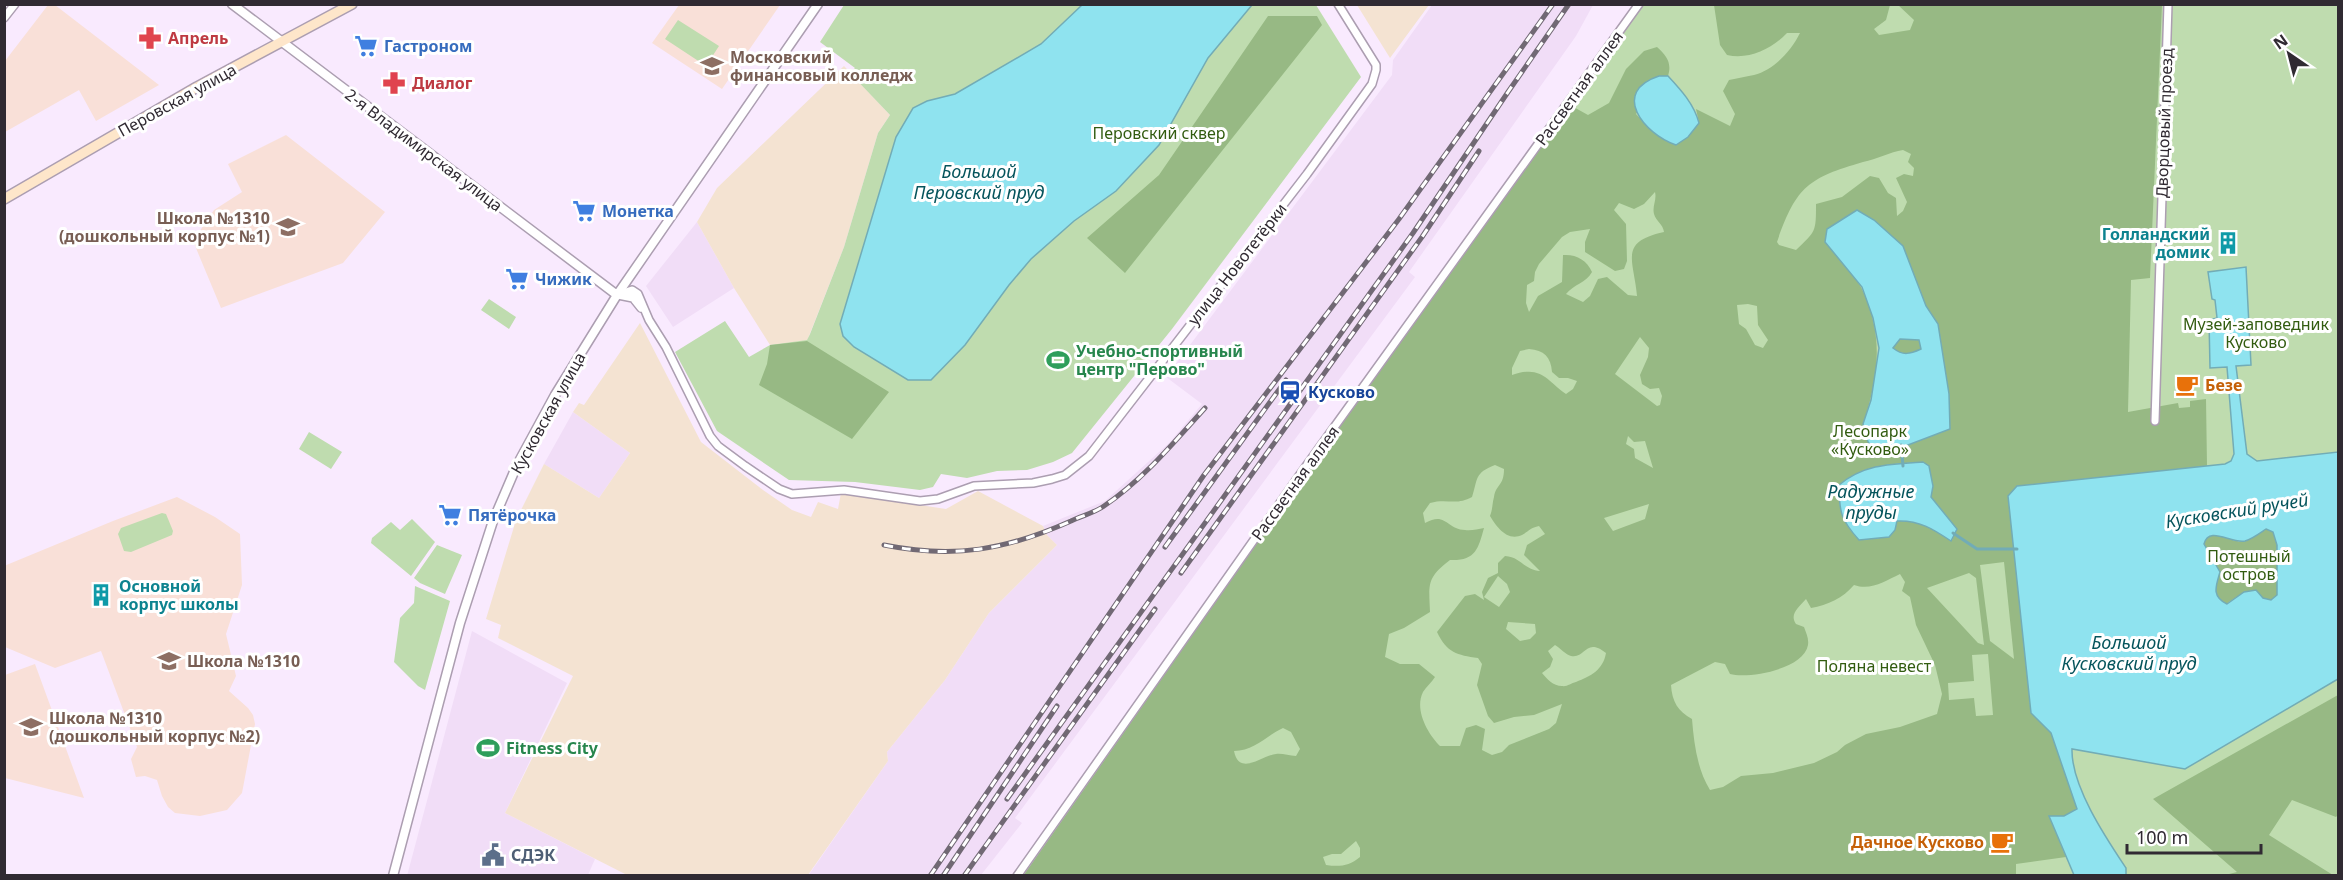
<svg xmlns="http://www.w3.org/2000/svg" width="2343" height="880" font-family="'Noto Sans',sans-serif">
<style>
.built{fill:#f1ddf7}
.industrial{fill:#f4e3d2}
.education{fill:#f9e0d8}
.green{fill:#bfdcaf}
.forest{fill:#97b984;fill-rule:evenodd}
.water{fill:#8fe3ef;stroke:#72acb6;stroke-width:1.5;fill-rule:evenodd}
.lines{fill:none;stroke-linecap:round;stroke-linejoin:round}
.stream{stroke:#72acb6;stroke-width:3}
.minor-casing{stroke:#ac9eb1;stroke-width:10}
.tertiary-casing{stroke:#ac9eb1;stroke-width:11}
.secondary-casing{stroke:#ac9eb1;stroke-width:12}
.minor{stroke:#fff;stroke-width:7}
.tertiary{stroke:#fff;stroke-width:8}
.secondary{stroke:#fee6ca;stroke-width:9}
.rail-casing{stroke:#716974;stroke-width:5}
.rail{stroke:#fff;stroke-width:3;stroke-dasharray:9;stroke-linecap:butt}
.labels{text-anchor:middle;stroke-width:6;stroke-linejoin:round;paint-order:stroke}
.health-label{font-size:16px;font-weight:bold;fill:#be3a42;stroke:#fff;text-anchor:start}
.shop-label{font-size:16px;font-weight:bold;fill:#366cbe;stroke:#fff;text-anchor:start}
.education-label{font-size:16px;font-weight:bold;fill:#785e54;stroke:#fff;text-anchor:start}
.street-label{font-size:16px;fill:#302a32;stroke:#fff}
.park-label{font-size:16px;fill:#325c10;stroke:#fff}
.culture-label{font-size:16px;font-weight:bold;fill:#0d838f;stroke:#fff;text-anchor:end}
.leisure-label{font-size:16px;font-weight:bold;fill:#27864d;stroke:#fff;text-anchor:start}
.food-label{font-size:16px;font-weight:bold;fill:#c56008;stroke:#fff;text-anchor:start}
.transit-label{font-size:16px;font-weight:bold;fill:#164399;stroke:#fff;text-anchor:start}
.service-label{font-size:16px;font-weight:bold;fill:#4e5e75;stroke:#fff;text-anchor:start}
.water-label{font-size:18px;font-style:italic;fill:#05545c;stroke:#fff}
</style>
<rect width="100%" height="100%" fill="#f9eafe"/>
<!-- built -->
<path class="built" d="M1432,5H1593L1576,36L1409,272L1415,277L1015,818L1022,823L981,875L808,876L888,761L887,752L945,680L989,613L1057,545L1047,535L1043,526L1105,501L1169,443L1202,404L1166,377L1392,75L1393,60Z
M697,222L734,288L673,327L646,286Z
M573,412L630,453L599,498L544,464Z
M472,631L567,683L505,813L595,859L588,875L407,876Z"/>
<!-- industrial -->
<path class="industrial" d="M1357,5H1429L1390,58Z
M844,66L890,115L878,133L844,247L807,341L770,345L734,288L697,222L717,188Z
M640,323L701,442L763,490L792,510L811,517L818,502L838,509L841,493L946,509L978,491L1043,526L1047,535L1057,545L989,613L945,680L887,752L888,761L808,875H627L505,813L573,676L498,638L501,625L486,619L516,520L544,464L599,498L630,453L573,412L579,403L584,405Z"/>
<!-- education -->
<path class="education" d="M48,5H55L159,85L96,121L79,90L5,132V61Z
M679,5H780L722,89L652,43Z
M286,135L385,212L343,263L221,308L193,241L214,210L242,192L228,164Z
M177,497L215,517L240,534L242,585L226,634L236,676L229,691L248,708L253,715L255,724L242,793L227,810L200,816L175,813L168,807L162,796L157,780L145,776L136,777L131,759L137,747L101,651L55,668L5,647L4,566L113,521Z
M35,664L84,798L5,778V675Z"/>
<!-- green -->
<path class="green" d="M844,5H1316L1361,77L1172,329L1072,453L1053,462L1027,470L997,471L967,478L941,474L933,487L920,490L855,482L789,480L717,431L675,352L725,321L749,357L770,345L807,340L810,334L844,247L878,133L890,115L850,73L855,68L820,42Z
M1643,5H2338V875L1023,876L1292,493Z
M678,20L719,46L706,66L665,39Z
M489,299L516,317L509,329L481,310Z
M309,432L342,452L331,469L299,449Z
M162,513L166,514L173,531L172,535L131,552L124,551L118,534L121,528Z
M412,519L435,542L411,576L371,543L372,538L391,522L400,530Z
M437,545L462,555L445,594L420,583L414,578Z
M415,586L450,601L425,690L418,686L394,662L400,618L414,603Z"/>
<!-- forest -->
<path class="forest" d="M1714,5H1890L1886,20L1874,29L1879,35L1910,30L1914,20L1898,5H2162L2150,278L2131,280L2128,412L2178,403L2179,408L2190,407V401L2206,399L2207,466L2018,486L2031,713L2051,733L2077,809L2064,816H2049L2066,857L2016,864V876H1023L1271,523L1570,105L1588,115L1609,103L1626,69L1644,51L1657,47C1667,56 1672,63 1668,76H1659L1636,114L1653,132L1699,123L1696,109L1730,126L1735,114L1723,91L1729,80C1738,78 1745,77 1754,75C1774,70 1791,51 1800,33H1787C1772,49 1749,60 1727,55L1720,45ZM1903,150L1911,154L1908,162L1914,168L1913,176L1904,174L1896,178L1907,202L1903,211L1897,216L1896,198L1888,193L1879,178L1870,176L1842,197L1816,204C1816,232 1816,231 1796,250L1779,245L1777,242C1796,187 1808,178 1863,162C1877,159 1890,152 1903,150ZM1655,192C1657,200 1652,206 1654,214C1656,221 1663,224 1664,232C1618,242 1634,260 1637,296L1628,295L1607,277L1598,279L1590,296L1583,302L1566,294C1574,284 1586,283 1592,272C1587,260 1576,254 1563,255L1562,282L1538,296L1529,312L1526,303L1527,285L1534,281L1535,272L1539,264L1562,237L1570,232L1590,229L1585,242V252L1615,271L1624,269L1627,261L1626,224L1614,210L1619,203L1634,209L1644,204ZM1857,210L1914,280L1926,306L1938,324L1950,429L1887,453L1863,424C1879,377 1884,335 1862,289C1858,281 1851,274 1846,266C1838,255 1833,241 1828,229ZM1748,304L1757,306L1758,325L1768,340L1763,348L1755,345L1746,329L1739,324L1737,305ZM1640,337L1649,348L1648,357L1640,375L1642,384L1650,389L1659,388L1662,396L1660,405L1657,406L1615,374ZM1529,349C1544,350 1551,357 1552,372L1559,378H1568L1577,381L1573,389L1566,394C1546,380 1542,365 1512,375V368L1520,351ZM1628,436L1634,442L1645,441L1653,468L1635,458L1634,449L1626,444ZM1495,465L1504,469C1504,486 1496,484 1494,497C1492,504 1493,508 1490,516C1496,526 1507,542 1522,535C1529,531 1530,528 1539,526L1545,534L1527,545L1524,555L1540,571C1524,570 1521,557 1505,556L1498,563V573L1488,578L1482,592L1484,600L1475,594L1465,596L1437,632C1447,653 1457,655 1478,658L1482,664L1477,685L1488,716L1494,723L1514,717L1534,715L1562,704L1556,723L1549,729L1509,745L1502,752L1492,755L1482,750L1485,729L1476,725L1466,728L1460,746H1440C1428,734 1414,710 1423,692C1426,687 1432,682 1435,677L1419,664H1400L1385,657L1389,634L1404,628L1430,612C1429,585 1426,578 1450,560C1475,561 1478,550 1484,528C1478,529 1471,531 1465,530C1446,529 1446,511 1425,523L1423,513L1430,503C1447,498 1456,506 1472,497C1478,479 1474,473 1495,465ZM1933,486L1931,497L1957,529L1952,540C1930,529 1923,520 1897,521ZM1649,504L1645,519L1613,531L1604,518ZM2004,562L2014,659L1990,641L1980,565ZM1969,573L1976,578L1984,645L1978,643L1927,588ZM1900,574L1905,582L1902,591L1910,597L1916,625L1935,665L1942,694L1937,714L1900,727L1866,734L1845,745L1837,752L1814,763L1773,773L1741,776L1723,787L1710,790C1697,769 1694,743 1692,719C1678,711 1672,702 1671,685L1715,662L1725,664L1730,674C1749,679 1804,669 1808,645C1809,638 1806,633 1804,627L1796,624C1789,614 1799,607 1806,599L1811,608C1828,605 1843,598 1854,585C1871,591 1885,581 1900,574ZM1498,576L1507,584L1510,592L1499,607L1484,597ZM1508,622L1535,624L1536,633L1530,639L1520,641L1506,629ZM1555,645C1560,648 1566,655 1571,656C1586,659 1585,637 1606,653C1603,670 1591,676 1576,682C1571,683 1567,687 1562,686C1553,686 1547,679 1542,673L1550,667L1553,659L1548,651ZM1988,654L1993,715L1976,716L1974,698L1949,700L1948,683L1974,681L1972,655ZM1283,728L1291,732L1300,749L1296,756C1289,756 1282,753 1276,754C1263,755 1239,777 1234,751C1254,751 1266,736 1283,728ZM1356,841L1360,848V857C1349,866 1340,867 1326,865L1323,857L1332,854H1341Z
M1268,16H1317L1322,25L1125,273L1087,238L1159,175Z
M1900,339L1919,340L1922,349C1910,354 1903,356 1893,348Z
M807,341L889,392L852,439L759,385L767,364L770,345Z
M2266,529L2273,532L2277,545V595L2271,600L2263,598L2255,590L2244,592L2226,604C2211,596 2216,586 2220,572L2203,544C2210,525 2231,544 2245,541C2252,539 2260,533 2266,529Z
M2338,695V815L2336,817L2292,800L2269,835L2333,875H2225L2237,872L2153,799Z"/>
<!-- water -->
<path class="water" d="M1082,5H1252L1208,58L1159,145L1116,191L1074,221L1031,259L1009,285L965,345L931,380H908L854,347L843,336L840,324L896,137L913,108L927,101L955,94L1041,44Z
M1659,76H1668C1681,90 1694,104 1699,123L1688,137L1676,145C1644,134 1610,92 1659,76Z
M1857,210L1874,220L1903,246L1926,306L1938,324L1949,394L1950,429L1887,453L1878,454L1868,442L1863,424L1871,400L1879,348L1873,318L1862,287L1825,242L1827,229ZM1900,339L1919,340L1921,349C1910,354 1903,356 1893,348Z
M2246,267L2251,365L2236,366L2247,454L2257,461L2338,452V679L2185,769L2072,749C2071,786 2106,838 2126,868V875H2074L2049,816H2064L2077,809L2051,733L2031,713L2008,496L2017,486L2225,464L2231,461L2234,454L2227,367L2210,368L2209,320L2217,318L2215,300L2212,299L2208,272ZM2266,529L2273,532L2277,545V595L2271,600L2263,598L2256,590L2244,592L2227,604C2211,596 2216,586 2220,572L2204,544C2209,525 2231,544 2245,541C2252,539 2260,533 2266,529Z
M1923,462L1929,466L1933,486L1931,497L1957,529L1951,541C1933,529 1919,520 1897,521L1895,530L1889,537L1859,540C1841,520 1839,512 1839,485C1864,464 1891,464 1923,462Z"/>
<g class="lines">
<!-- stream -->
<path class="stream" d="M1901,445L1903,466
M1953,533L1977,549H2017"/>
<!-- minor casing -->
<g class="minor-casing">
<path id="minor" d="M4,18L15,4
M617,295L632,290L638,294L649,320L666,347L710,436L718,446L745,466L779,489L792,494L844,490L920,501L938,499L974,486L1033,483L1052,479L1065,475L1089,456L1307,174L1372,84L1376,70V65L1338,4
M618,295L633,298L641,308
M2155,421L2168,4
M1017,876L1299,476L1639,4"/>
</g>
<!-- tertiary casing -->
<g class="tertiary-casing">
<path id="tertiary" d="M232,4L617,295
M393,876L460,623L493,521L517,465L555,395L617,295L818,4"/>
</g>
<!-- secondary casing -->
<g class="secondary-casing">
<path id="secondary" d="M4,199L197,87L352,4"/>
</g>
<!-- minor -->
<use href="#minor" class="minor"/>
<!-- tertiary -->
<use href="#tertiary" class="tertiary"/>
<!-- secondary -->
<use href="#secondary" class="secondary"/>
<!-- rail casing -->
<g class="rail-casing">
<path id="rail" d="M884,545C954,559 1006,550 1071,521C1081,516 1094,513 1104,506C1143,480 1174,442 1205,408
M1165,547L1286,380
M1181,573L1422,237L1479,151
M1007,799L1413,233L1508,92L1569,4
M930,876L1204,475L1399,219L1553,4
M943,876L1057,706
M964,876L1155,609"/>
</g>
<!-- rail -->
<use href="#rail" class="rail"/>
</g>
<!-- icons -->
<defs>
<g id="pharmacy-bare" transform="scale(1.8)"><path d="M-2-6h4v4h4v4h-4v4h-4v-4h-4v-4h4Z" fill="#e0444e" stroke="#fff" stroke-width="2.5" paint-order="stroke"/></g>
<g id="supermarket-bare" transform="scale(1.8)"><path d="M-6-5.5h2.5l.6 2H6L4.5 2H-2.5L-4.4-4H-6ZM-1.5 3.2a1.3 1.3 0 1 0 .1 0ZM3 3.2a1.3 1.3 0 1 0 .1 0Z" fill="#3f7fe0" stroke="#fff" stroke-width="2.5" paint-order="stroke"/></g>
<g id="university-bare" transform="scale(1.8)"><path d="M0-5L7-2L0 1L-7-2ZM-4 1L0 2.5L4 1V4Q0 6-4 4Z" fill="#8d6e63" stroke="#fff" stroke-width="2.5" paint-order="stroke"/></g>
<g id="school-bare" transform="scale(1.8)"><path d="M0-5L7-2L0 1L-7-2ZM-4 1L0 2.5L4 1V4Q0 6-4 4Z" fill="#8d6e63" stroke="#fff" stroke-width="2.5" paint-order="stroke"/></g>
<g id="building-bare" transform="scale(1.8)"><path d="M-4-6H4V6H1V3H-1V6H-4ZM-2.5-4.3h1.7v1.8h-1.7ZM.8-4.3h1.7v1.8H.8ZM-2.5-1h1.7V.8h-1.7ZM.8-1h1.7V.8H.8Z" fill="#0f9aa8" stroke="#fff" stroke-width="2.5" paint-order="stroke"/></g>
<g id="stadium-bare" transform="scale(1.8)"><path d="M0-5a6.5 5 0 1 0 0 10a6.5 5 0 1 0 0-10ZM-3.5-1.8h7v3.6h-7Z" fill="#2e9e5b" stroke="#fff" stroke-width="2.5" paint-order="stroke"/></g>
<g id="cafe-bare" transform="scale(1.8)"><path d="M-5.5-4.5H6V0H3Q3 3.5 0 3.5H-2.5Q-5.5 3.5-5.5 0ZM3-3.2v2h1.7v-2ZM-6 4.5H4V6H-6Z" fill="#e8710a" stroke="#fff" stroke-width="2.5" paint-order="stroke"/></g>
<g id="station-bare" transform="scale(1.8)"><path d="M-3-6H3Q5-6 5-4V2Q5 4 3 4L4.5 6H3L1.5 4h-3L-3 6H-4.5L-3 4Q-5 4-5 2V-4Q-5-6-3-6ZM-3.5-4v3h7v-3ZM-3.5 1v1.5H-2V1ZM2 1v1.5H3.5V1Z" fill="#1a4fb4" stroke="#fff" stroke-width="2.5" paint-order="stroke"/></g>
<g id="civic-bare" transform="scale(1.8)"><path d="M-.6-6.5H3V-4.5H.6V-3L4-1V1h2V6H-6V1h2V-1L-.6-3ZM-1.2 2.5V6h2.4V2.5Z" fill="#5c6f8a" stroke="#fff" stroke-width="2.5" paint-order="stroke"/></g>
</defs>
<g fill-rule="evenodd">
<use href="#pharmacy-bare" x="150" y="38"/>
<use href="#supermarket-bare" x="366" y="46"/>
<use href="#university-bare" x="712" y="66"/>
<use href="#pharmacy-bare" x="394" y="83"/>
<use href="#supermarket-bare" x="584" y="211"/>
<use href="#school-bare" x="288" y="227"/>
<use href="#building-bare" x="2228" y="243"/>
<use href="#supermarket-bare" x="517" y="279"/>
<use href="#stadium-bare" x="1058" y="360"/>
<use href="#cafe-bare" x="2187" y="385"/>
<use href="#station-bare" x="1290" y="392"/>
<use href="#supermarket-bare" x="450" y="515"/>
<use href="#building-bare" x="101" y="595"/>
<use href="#school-bare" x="169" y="661"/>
<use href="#school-bare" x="31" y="727"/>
<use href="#stadium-bare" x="488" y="748"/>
<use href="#cafe-bare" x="2002" y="842"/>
<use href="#civic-bare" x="493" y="855"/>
</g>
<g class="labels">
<!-- health labels -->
<g class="health-label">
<text x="168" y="44">Апрель</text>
<text x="412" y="89">Диалог</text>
</g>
<!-- shop labels -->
<g class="shop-label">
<text x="384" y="52">Гастроном</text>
<text x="602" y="217">Монетка</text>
<text x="535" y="285">Чижик</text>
<text x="468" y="521">Пятёрочка</text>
</g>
<!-- education labels -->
<g class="education-label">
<text x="730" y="63">Московский<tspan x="730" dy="18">финансовый колледж</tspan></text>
<text x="270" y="224" text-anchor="end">Школа №1310<tspan x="270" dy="18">(дошкольный корпус №1)</tspan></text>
<text x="187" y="667">Школа №1310</text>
<text x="49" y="724">Школа №1310<tspan x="49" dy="18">(дошкольный корпус №2)</tspan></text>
</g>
<!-- street labels -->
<g class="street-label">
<text transform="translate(1579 88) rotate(-54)" y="6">Рассветная аллея</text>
<text transform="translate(177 100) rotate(-29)" y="6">Перовская улица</text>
<text transform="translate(2164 123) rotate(-88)" y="6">Дворцовый проезд</text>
<text transform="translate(424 150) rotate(37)" y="6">2-я Владимирская улица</text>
<text transform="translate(1237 264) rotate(-52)" y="6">улица Новотетёрки</text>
<text transform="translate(548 413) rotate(-61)" y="6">Кусковская улица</text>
<text transform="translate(1295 483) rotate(-54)" y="6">Рассветная аллея</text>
</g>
<!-- park labels -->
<g class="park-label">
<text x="1159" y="139">Перовский сквер</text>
<text x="2256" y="330">Музей-заповедник<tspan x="2256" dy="18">Кусково</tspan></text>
<text x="1870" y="437">Лесопарк<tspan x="1870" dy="18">«Кусково»</tspan></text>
<text x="2249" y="562">Потешный<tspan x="2249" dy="18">остров</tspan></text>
<text x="1874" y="672">Поляна невест</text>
</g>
<!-- culture labels -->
<g class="culture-label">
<text x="2210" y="240">Голландский<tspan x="2210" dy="18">домик</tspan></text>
<text x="119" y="592" text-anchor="start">Основной<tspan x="119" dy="18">корпус школы</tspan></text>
</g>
<!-- leisure labels -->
<g class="leisure-label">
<text x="1076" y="357">Учебно-спортивный<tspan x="1076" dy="18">центр "Перово"</tspan></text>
<text x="506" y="754">Fitness City</text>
</g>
<!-- food labels -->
<g class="food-label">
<text x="2205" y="391">Безе</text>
<text x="1984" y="848" text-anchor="end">Дачное Кусково</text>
</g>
<!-- transit labels -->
<g class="transit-label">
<text x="1308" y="398">Кусково</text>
</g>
<!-- service labels -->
<g class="service-label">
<text x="511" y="861">СДЭК</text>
</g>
<!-- water labels -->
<g class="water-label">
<text x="979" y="178">Большой<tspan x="979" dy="21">Перовский пруд</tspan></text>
<text x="1871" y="498">Радужные<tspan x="1871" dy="21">пруды</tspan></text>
<text transform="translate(2237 511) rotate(-9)" y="6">Кусковский ручей</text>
<text x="2129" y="649">Большой<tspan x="2129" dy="21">Кусковский пруд</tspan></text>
</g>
</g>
<!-- border -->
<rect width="2343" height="880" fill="none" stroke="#302a32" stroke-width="12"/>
<!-- north arrow -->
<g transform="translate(2289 54) rotate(325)" stroke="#ffffff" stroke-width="4.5" paint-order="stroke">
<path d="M0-4.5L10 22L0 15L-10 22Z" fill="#302a32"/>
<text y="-9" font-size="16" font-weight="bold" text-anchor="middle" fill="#302a32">N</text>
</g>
<!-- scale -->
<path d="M2127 844v9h134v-9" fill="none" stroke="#302a32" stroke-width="3"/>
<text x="2136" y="844" font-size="18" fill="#302a32" stroke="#ffffff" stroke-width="4.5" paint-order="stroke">100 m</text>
</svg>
